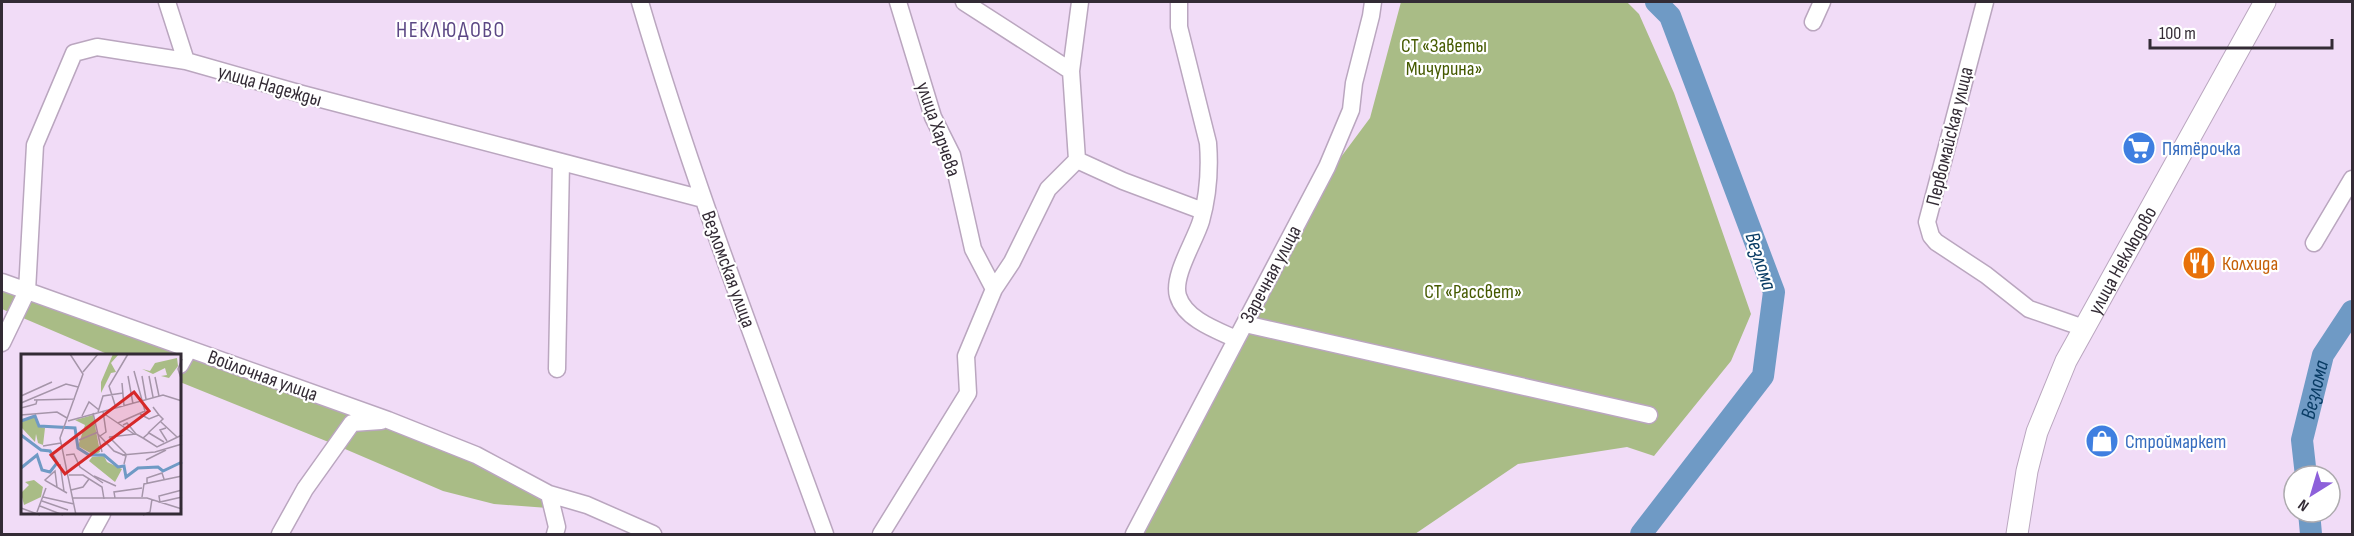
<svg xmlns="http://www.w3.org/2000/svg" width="2354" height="536" font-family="'Sofia Sans Condensed',sans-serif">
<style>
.green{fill:#a9bc86}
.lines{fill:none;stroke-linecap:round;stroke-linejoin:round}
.river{stroke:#6f9ac5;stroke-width:22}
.minor-casing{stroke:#baa6bf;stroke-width:19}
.major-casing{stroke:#baa6bf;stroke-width:23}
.minor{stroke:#fff;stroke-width:16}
.major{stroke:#fff;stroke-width:21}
.labels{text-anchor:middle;stroke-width:4.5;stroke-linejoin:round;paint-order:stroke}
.park-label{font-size:20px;fill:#455a00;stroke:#fff}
.street-label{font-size:20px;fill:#332b35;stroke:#fff}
.shop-label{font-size:20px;fill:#366cbe;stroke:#fff;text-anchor:start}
.food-label{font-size:20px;fill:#c56008;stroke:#fff;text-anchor:start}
.water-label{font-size:21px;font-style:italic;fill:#093c65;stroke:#fff}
.quarter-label{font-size:22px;letter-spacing:1.5px;fill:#5c4885;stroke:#fff}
.inset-river{fill:none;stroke:#6f9ac5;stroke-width:3}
.inset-road{fill:none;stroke:#a595a9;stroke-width:1.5}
.view{fill:#d62828;fill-opacity:0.15;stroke:#d62828;stroke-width:3}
.inset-edge{fill:none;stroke:#332b35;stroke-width:3}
</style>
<rect width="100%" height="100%" fill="#f1dcf7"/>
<!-- green -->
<path class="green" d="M1401,2H1627L1639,14L1674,93L1751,314L1731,361L1654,456L1627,447L1518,464L1415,534H1144L1338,161L1370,118Z
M2,288L237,372L490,468L549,494L548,508L494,504L443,491L331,443L180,382V356H112L2,309Z"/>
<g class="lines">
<!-- river -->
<g class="river">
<path id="s1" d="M2306,476L2302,440L2323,355L2352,311"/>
<path d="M2309,512L2311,534"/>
<path d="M1641,534L1763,376L1774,292L1670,16L1656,2"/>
</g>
<!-- minor casing -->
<g class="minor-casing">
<path id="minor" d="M167,2L186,61
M640,2C693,182 761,358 825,534
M898,2L933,117L952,155L973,249L994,289
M964,2L1071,71
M1179,2V27L1208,143C1210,169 1208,196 1201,221C1195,241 1172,276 1178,296C1185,319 1216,330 1236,339
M1985,2L1927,222L1931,236L1936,242L1986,275L2029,309L2084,328
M1813,22L1822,2
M1077,160L1071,71L1080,2
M2314,243L2352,179
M2,282L388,420L476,455L549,494L587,505L653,534
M1245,324L1649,415
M2,343L27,291L35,145L74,53L97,47L186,61L302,94L703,199
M180,365L189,349
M557,369L561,162
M549,494L557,527L555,534
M91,534L102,514
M280,534L305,489L352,423L381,421
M881,534L968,393L966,356L994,289L1012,262L1048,189L1077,160L1123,181L1203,211
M1134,534L1327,167L1351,110L1354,83L1371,16L1373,2"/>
</g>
<!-- major casing -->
<g class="major-casing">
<g id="major">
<path id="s2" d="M2017,534L2027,471L2037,432L2066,361L2265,2"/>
</g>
</g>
<!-- minor -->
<use href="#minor" class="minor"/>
<!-- major -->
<use href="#major" class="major"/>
</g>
<!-- icons -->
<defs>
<g id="supermarket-disc" transform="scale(1.725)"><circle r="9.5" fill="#3f7fe0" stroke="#fff"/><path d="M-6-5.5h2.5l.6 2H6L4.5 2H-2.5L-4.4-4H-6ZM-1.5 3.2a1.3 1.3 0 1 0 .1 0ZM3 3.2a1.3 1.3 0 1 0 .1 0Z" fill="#fff"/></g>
<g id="restaurant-disc" transform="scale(1.725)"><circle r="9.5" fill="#e8710a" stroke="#fff"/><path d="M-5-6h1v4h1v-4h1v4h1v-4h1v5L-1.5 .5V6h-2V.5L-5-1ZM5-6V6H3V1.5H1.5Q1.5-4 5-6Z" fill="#fff"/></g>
<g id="shop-disc" transform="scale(1.725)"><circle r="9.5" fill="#3f7fe0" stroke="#fff"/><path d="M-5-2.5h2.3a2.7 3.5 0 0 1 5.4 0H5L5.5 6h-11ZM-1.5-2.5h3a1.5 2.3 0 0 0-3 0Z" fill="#fff"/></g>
</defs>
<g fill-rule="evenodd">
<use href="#supermarket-disc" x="2139" y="148"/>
<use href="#restaurant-disc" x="2199" y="263"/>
<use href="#shop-disc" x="2102" y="441"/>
</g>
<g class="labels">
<!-- park labels -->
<g class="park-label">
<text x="1444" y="52">СТ «Заветы<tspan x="1444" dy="23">Мичурина»</tspan></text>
<text x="1473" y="298">СТ «Рассвет»</text>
</g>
<!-- street labels -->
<g class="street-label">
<text transform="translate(270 85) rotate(16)" y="7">улица Надежды</text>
<text transform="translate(939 129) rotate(71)" y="7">улица Харчева</text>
<text transform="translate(1949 136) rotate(-76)" y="7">Первомайская улица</text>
<text dy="7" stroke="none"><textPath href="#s2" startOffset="296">улица Неклюдово</textPath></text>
<text transform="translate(729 269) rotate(70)" y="7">Везломская улица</text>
<text transform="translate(1270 274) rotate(-62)" y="7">Заречная улица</text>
<text transform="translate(263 375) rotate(20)" y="7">Войлочная улица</text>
</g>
<!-- shop labels -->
<g class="shop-label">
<text x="2162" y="155">Пятёрочка</text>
<text x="2125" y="448">Строймаркет</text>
</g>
<!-- food labels -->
<g class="food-label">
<text x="2222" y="270">Колхида</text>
</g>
<!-- water labels -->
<g class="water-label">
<text transform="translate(1761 261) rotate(72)" y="7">Везлома</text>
<text dy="7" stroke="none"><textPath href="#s1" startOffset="88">Везлома</textPath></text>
</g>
<!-- quarter labels -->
<g class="quarter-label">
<text x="451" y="37">НЕКЛЮДОВО</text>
</g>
</g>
<!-- overview -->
<g transform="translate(21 354)">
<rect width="160" height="160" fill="#f1dcf7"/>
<path d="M92,0H98L90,9L95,18L90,19L80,39V28ZM156,4L157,12L148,24L140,22L146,21L144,14L132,20L121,15L129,17L134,9ZM72,61L79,98L73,101L57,92L64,71L54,66ZM14,63L17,72L24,74L22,91L17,89L15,80L14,88L0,73L2,65ZM83,102L86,108L101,115L94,128L68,107L71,103ZM13,126L22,133L20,143L3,151L0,139L8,131L4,128Z" fill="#a9bc86"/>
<path class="inset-river" d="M0,67L14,62L18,72L54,74L57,94L68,101H83L97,113L103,112L105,123L117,114L137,113L142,117L161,108M0,81L20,96L29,97L36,109L29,118L21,116L16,101L0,114"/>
<path class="inset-road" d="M49,0L62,20L39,84L55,161M161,5L157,15L161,27M62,18L77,0M107,22L112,50M121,22L125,45M128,22L132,43M134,23L138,42M101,29L103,52M0,42L31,28M13,46L54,45M0,49L45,30L57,33M0,54L15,50L16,46M95,54L88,32L107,0M77,58L82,42L102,39M72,59L81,98M82,59L113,80M119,60L128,65L138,61L132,53M0,61L36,58L46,64M61,62L68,48L78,56M47,67L142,41L161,47M140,68L156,83M97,69L124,57L113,17M102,71L106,69L115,80M145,74L139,76L146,87M75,78L93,97L105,102L103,110M127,79L142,65L138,61M79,82L85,78L82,57M88,83L115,80L122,84L128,79L143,88M88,83L105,100M122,84L136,93L161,81M58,86L75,79M22,92L40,89M45,101L53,100L59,113L82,129M101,101L134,98L161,90M125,106L145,96M39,110L43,137M48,121H62L81,133L83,145M73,122L95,132M126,129V124L141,119L143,125M36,133L34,117L24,126L25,127L46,139M50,136L62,133L68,125M161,136L138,142L139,148L161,143M22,143L53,150M121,143L123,130L161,122M52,144H126L161,155M94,144L93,138L121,134M21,147L47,156M19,152L42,161M0,154L19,161M16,158L25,134M122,161L129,158L131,145"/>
<path class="view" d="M113,38L128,57L44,120L30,101Z"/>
<rect width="160" height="160" class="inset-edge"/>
</g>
<!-- border -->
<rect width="2354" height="536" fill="none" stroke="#332b35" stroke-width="6"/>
<!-- north arrow -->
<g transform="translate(2312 494) rotate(217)"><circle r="28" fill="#ffffff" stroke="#adaaae" stroke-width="1.5"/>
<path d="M0-4.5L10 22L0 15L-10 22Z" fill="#8d60da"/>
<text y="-9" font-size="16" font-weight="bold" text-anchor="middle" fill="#332b35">N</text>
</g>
<!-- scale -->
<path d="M2150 39v9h182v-9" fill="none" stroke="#332b35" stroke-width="3"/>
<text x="2159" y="39" font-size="18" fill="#332b35" stroke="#ffffff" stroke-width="4.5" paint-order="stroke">100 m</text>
</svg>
